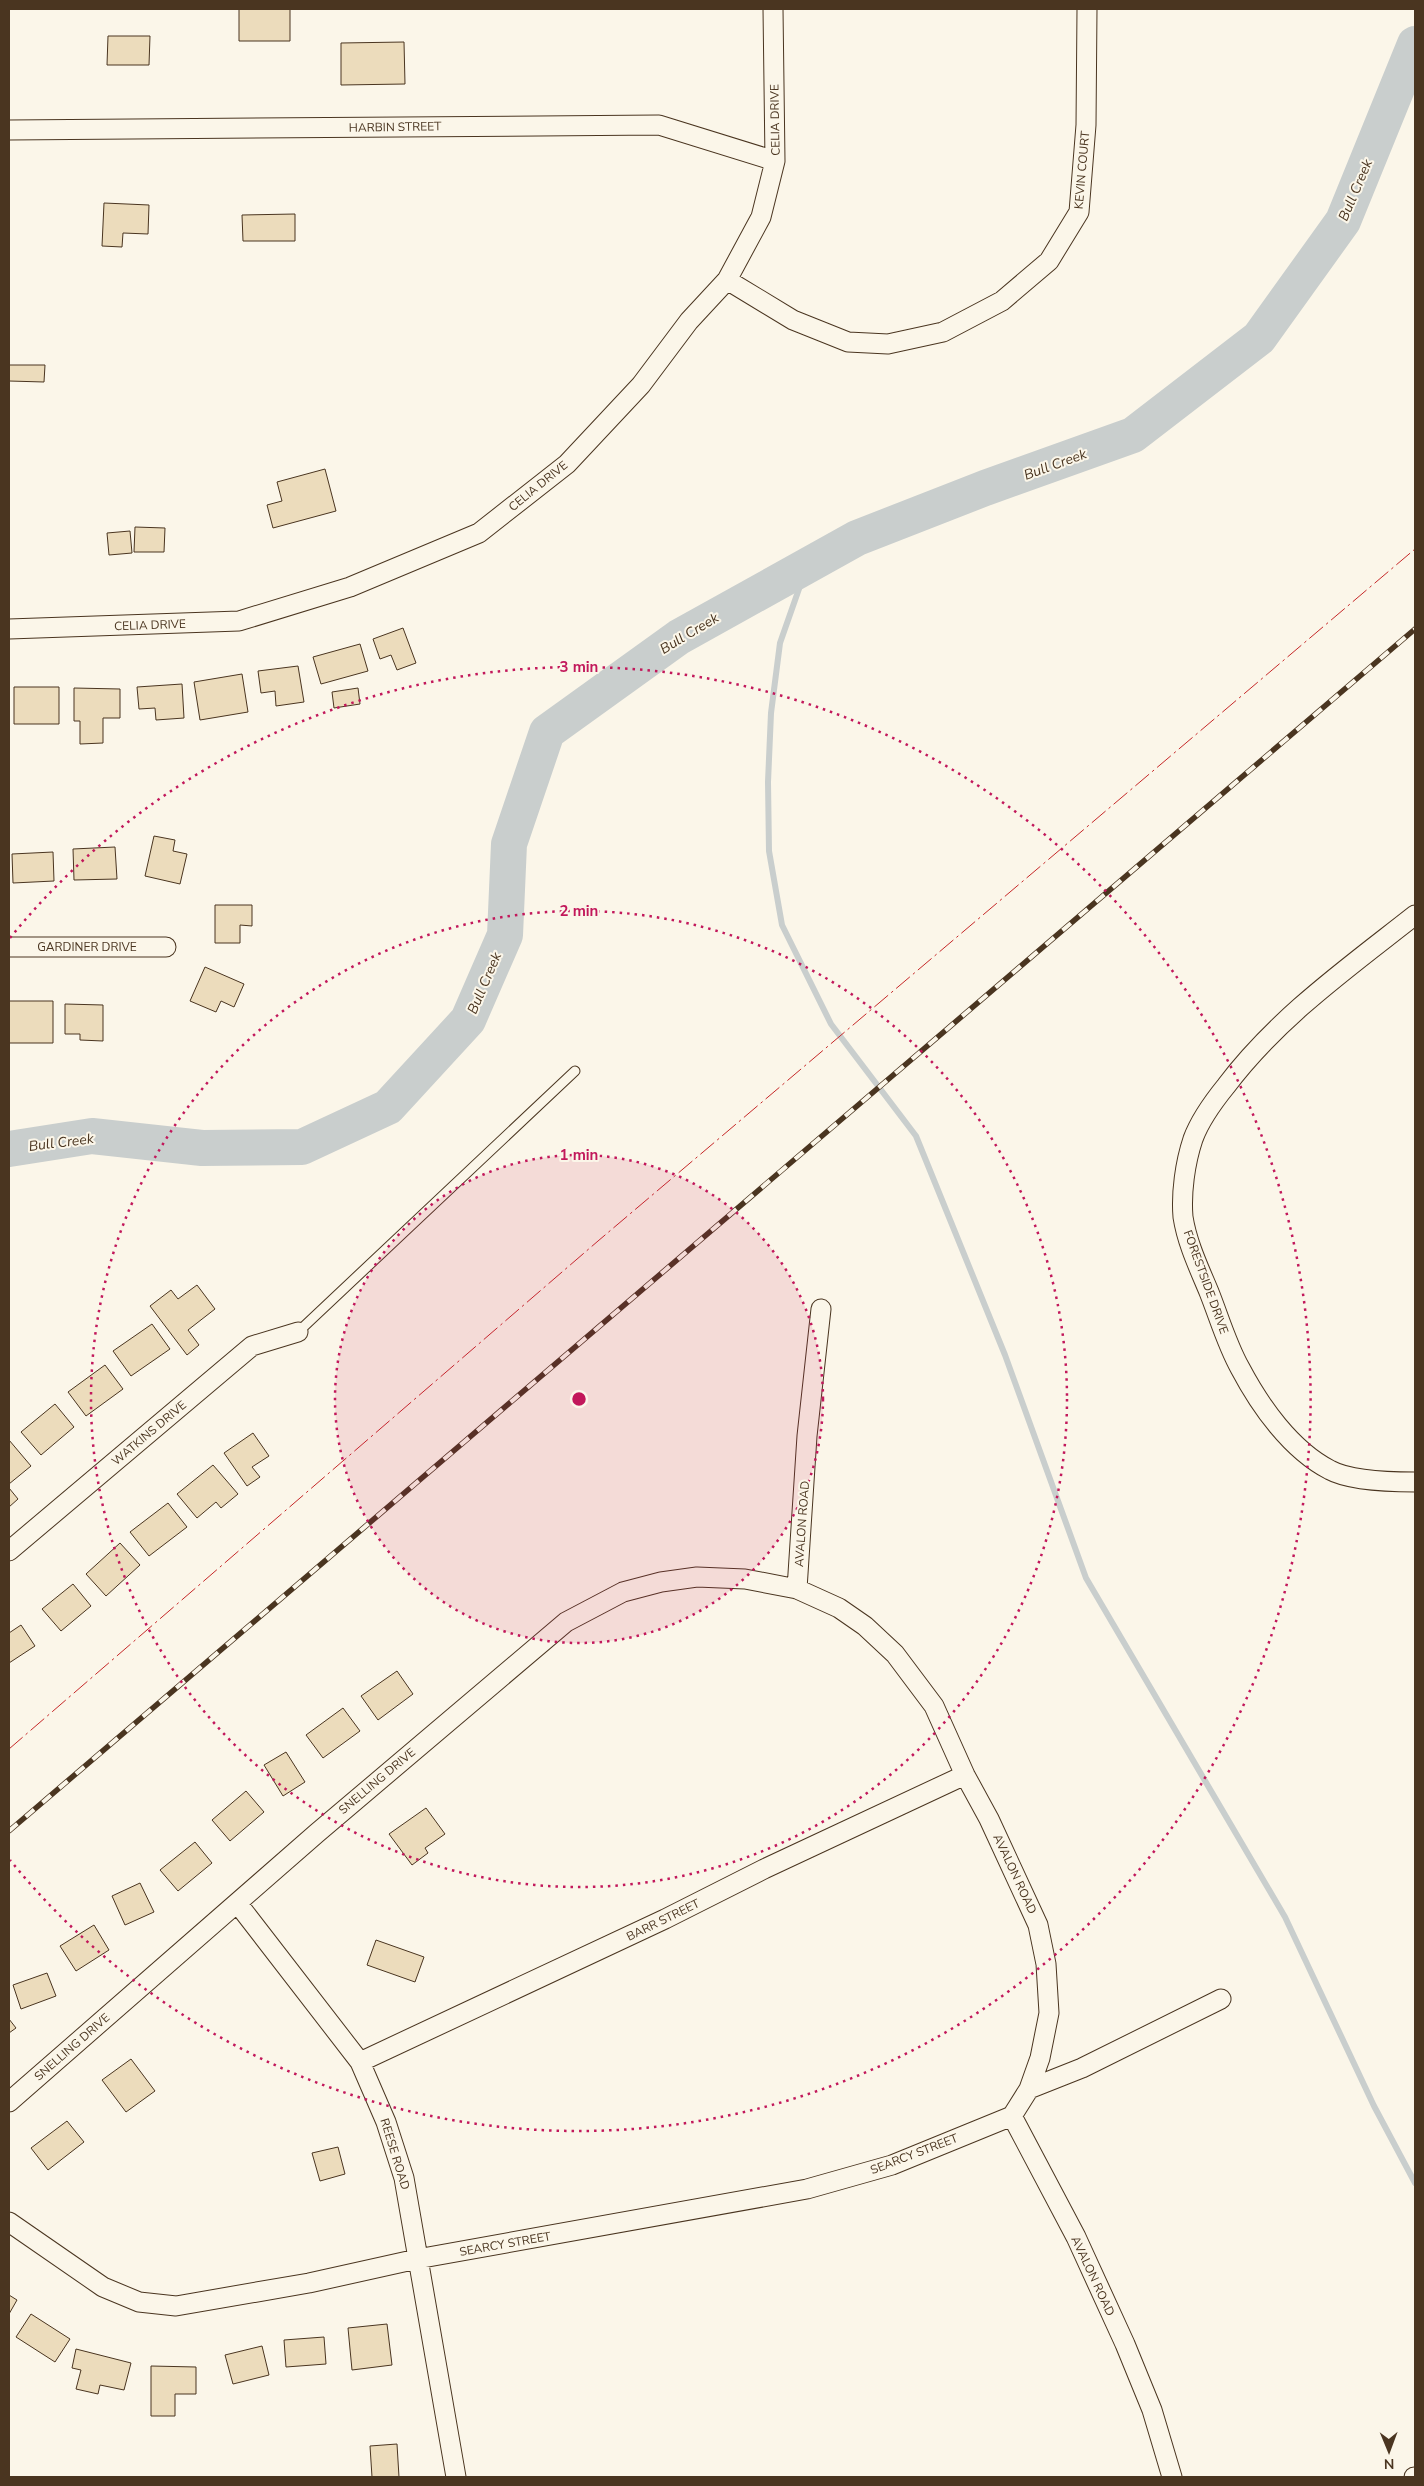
<svg xmlns="http://www.w3.org/2000/svg" width="1424" height="2486" font-family="'Nunito Sans',sans-serif">
<style>
.lines{fill:none;stroke-linecap:round;stroke-linejoin:round}
.stream{stroke:#c9cecd;stroke-width:6}
.river{stroke:#c9cecd;stroke-width:36}
.building{fill:#ecdcbc;stroke:#4a3520}
.service-casing{stroke:#4a3520;stroke-width:11}
.minor-casing{stroke:#4a3520;stroke-width:21}
.service{stroke:#fbf6e9;stroke-width:9}
.minor{stroke:#fbf6e9;stroke-width:19}
.rail-casing{stroke:#4a3520;stroke-width:5.5}
.rail{stroke:#fbf6e9;stroke-width:4;stroke-dasharray:11;stroke-linecap:butt}
.power{stroke:#c62828;stroke-width:1;stroke-dasharray:18 4 2.5 4;stroke-linecap:butt}
.ring{fill:none;stroke:#c2185b;stroke-width:2.5;stroke-dasharray:2.5 5}
.labels{text-anchor:middle;stroke-width:4;stroke-linejoin:round;paint-order:stroke}
.street-label{font-size:12px;fill:#4a3520;stroke:#fbf6e9}
.water-label{font-size:14px;font-style:italic;fill:#4a3520;stroke:#fbf6e9}
.centre{fill:#c2185b;stroke:#fbf6e9;stroke-width:2.5}
.ring-label{font-size:15px;text-anchor:middle;font-weight:bold;fill:#c2185b;stroke:#fbf6e9;stroke-width:4;stroke-linejoin:round;paint-order:stroke}
</style>
<rect width="100%" height="100%" fill="#fbf6e9"/>
<g class="lines">
<!-- stream -->
<path class="stream" d="M807,566L780,643L771,713L768,782L769,851L782,925L831,1024L916,1136L1005,1355L1086,1578L1285,1917L1374,2106L1415,2183"/>
<!-- river -->
<path class="river" d="M9,1149L92,1136L202,1148L302,1147L388,1107L468,1020L505,935L509,844L547,732L679,637L857,538L985,488L1133,435L1259,338L1343,221L1415,44"/>
</g>
<!-- building -->
<path class="building" d="M239,9H290V41H239Z
M108,36H150L149,65H107Z
M404,42L405,84L341,85V43Z
M104,203L149,205L148,234L123,233L122,247L102,246Z
M295,214V241H243L242,215Z
M9,365H45L44,382L9,381Z
M325,469L336,511L273,528L267,505L282,501L277,482Z
M135,527L165,528L164,552H134Z
M130,531L132,553L109,555L107,533Z
M403,628L416,663L397,670L391,655L380,659L373,639Z
M360,644L368,671L321,684L313,657Z
M298,666L304,702L276,706L275,691L261,693L258,671Z
M242,674L248,712L200,720L194,682Z
M182,684L184,718L156,720L155,708L139,709L137,687Z
M14,687H59V724H14Z
M74,688L120,689V718H103V743L80,744V721H74Z
M358,688L360,704L334,708L332,692Z
M154,836L175,840L173,851L187,854L180,884L145,876Z
M115,847L117,879L74,880L73,849Z
M53,852L54,881L13,883L12,854Z
M215,905H252V926L240,925V943H215Z
M205,967L244,984L234,1007L221,1001L216,1012L190,1001Z
M9,1001H53V1043H9Z
M65,1004L103,1005V1041L80,1040V1034H65Z
M197,1285L215,1309L188,1330L199,1345L187,1355L150,1306L171,1290L178,1299Z
M152,1324L170,1349L131,1376L113,1351Z
M105,1365L123,1389L86,1416L68,1392Z
M55,1404L74,1427L41,1455L21,1432Z
M253,1433L269,1456L252,1467L260,1477L247,1486L224,1453Z
M9,1440L31,1466L9,1484Z
M213,1465L238,1494L221,1508L216,1502L197,1518L177,1494Z
M9,1488L18,1499L9,1507Z
M168,1503L187,1527L149,1556L130,1532Z
M120,1543L140,1565L106,1596L86,1574Z
M73,1584L91,1606L61,1631L42,1609Z
M21,1625L35,1646L9,1663V1633Z
M397,1671L413,1694L378,1720L361,1696Z
M343,1708L360,1731L323,1758L306,1735Z
M286,1752L305,1782L283,1796L264,1765Z
M246,1791L264,1812L230,1841L212,1820Z
M426,1808L445,1834L425,1848L428,1853L412,1865L389,1834Z
M195,1842L212,1863L178,1891L160,1870Z
M140,1883L154,1912L125,1925L112,1896Z
M94,1925L109,1950L76,1971L60,1946Z
M376,1940L424,1957L415,1982L367,1965Z
M47,1973L56,1996L21,2009L13,1985Z
M9,2019L16,2028L9,2033Z
M131,2059L155,2091L126,2112L102,2080Z
M67,2121L84,2142L48,2170L31,2148Z
M338,2147L345,2174L320,2181L312,2153Z
M9,2295L17,2300L9,2314Z
M31,2314L70,2339L55,2362L16,2337Z
M387,2324L392,2365L352,2370L348,2328Z
M324,2337L326,2364L286,2367L284,2340Z
M262,2346L269,2375L233,2384L225,2355Z
M76,2349L131,2363L124,2390L100,2385L98,2394L76,2389L81,2370L72,2368Z
M151,2366L196,2367V2394H175V2416H151Z
M397,2444L399,2477H372L370,2446Z"/>
<g class="lines">
<!-- service casing -->
<g class="service-casing">
<path id="service" d="M298,1332L575,1071"/>
</g>
<!-- minor casing -->
<g class="minor-casing">
<path id="minor" d="M9,130L659,125L775,161
M727,280L793,320L848,342L888,344L943,332L1002,301L1049,261L1079,212L1086,125L1087,9
M9,629L239,621L350,587L479,533L567,464L641,385L689,321L727,280L761,217L775,161L773,9
M1415,915C1349,967 1277,1018 1226,1086C1213,1102 1200,1120 1193,1139C1185,1163 1181,1193 1183,1217C1187,1243 1199,1268 1209,1292C1219,1317 1227,1345 1240,1368C1260,1406 1291,1450 1330,1470C1350,1481 1393,1482 1415,1482
M9,947H166
M9,1551L252,1346L298,1332
M797,1589L807,1436L821,1309
M238,1904L360,2062L386,2122L404,2178L456,2477
M360,2062L665,1919L764,1869L965,1775
M1029,2089L1082,2068L1221,1999
M9,2102L317,1833L566,1622L623,1592L661,1582L697,1577L745,1579L797,1589L839,1608L865,1626L895,1654L934,1706L965,1775L989,1819L1038,1925L1046,1964L1049,2013L1040,2058L1029,2089L1012,2116L1076,2237L1125,2344L1152,2410L1172,2477
M9,2222L103,2287L139,2302L176,2306L309,2283L417,2259L807,2189L892,2165L1012,2116
M1414,2477H1415"/>
</g>
<!-- service -->
<use href="#service" class="service"/>
<!-- minor -->
<use href="#minor" class="minor"/>
<!-- rail casing -->
<g class="rail-casing">
<path id="rail" d="M9,1831L1415,629"/>
</g>
<!-- rail -->
<use href="#rail" class="rail"/>
<!-- power -->
<path class="power" d="M9,1749L598,1241L1415,549"/>
</g>
<!-- distance rings -->
<circle cx="579" cy="1399" r="244" fill="#c2185b" fill-opacity=".12"/>
<g class="ring">
<circle cx="579" cy="1399" r="244"/>
<circle cx="579" cy="1399" r="488"/>
<path d="M10 938A732 732 0 1 1 10 1860"/>
</g>
<g class="labels">
<!-- street labels -->
<g class="street-label">
<text transform="translate(775 120) rotate(-91)" y="4">CELIA DRIVE</text>
<text transform="translate(395 127) rotate(-1)" y="4">HARBIN STREET</text>
<text transform="translate(1082 170) rotate(-85)" y="4">KEVIN COURT</text>
<text transform="translate(538 486) rotate(-39)" y="4">CELIA DRIVE</text>
<text transform="translate(150 625) rotate(-2)" y="4">CELIA DRIVE</text>
<text x="87" y="951">GARDINER DRIVE</text>
<text transform="translate(1206 1282) rotate(70)" y="4">FORESTSIDE DRIVE</text>
<text transform="translate(149 1433) rotate(-40)" y="4">WATKINS DRIVE</text>
<text transform="translate(802 1524) rotate(-86)" y="4">AVALON ROAD</text>
<text transform="translate(377 1781) rotate(-40)" y="4">SNELLING DRIVE</text>
<text transform="translate(1015 1874) rotate(65)" y="4">AVALON ROAD</text>
<text transform="translate(663 1920) rotate(-26)" y="4">BARR STREET</text>
<text transform="translate(72 2047) rotate(-41)" y="4">SNELLING DRIVE</text>
<text transform="translate(395 2154) rotate(73)" y="4">REESE ROAD</text>
<text transform="translate(914 2154) rotate(-21)" y="4">SEARCY STREET</text>
<text transform="translate(505 2244) rotate(-10)" y="4">SEARCY STREET</text>
<text transform="translate(1093 2276) rotate(65)" y="4">AVALON ROAD</text>
</g>
<!-- water labels -->
<g class="water-label">
<text transform="translate(1355 190) rotate(-67)" y="5">Bull Creek</text>
<text transform="translate(1055 464) rotate(-20)" y="5">Bull Creek</text>
<text transform="translate(689 633) rotate(-31)" y="5">Bull Creek</text>
<text transform="translate(484 983) rotate(-67)" y="5">Bull Creek</text>
<text transform="translate(61 1142) rotate(-7)" y="5">Bull Creek</text>
</g>
</g>
<circle cx="579" cy="1399" r="8" class="centre"/>
<g class="ring-label">
<text x="579" y="672">3 min</text>
<text x="579" y="916">2 min</text>
<text x="579" y="1160">1 min</text>
</g>
<!-- border -->
<rect width="1424" height="2486" fill="none" stroke="#4a3520" stroke-width="20"/>
<!-- north arrow -->
<g transform="translate(1389 2451) rotate(179)" stroke="#fbf6e9" stroke-width="4" paint-order="stroke">
<path d="M0-4L9 19L0 12L-9 19Z" fill="#4a3520"/>
<text y="-8" font-size="14" font-weight="bold" text-anchor="middle" fill="#4a3520">N</text>
</g>
</svg>
